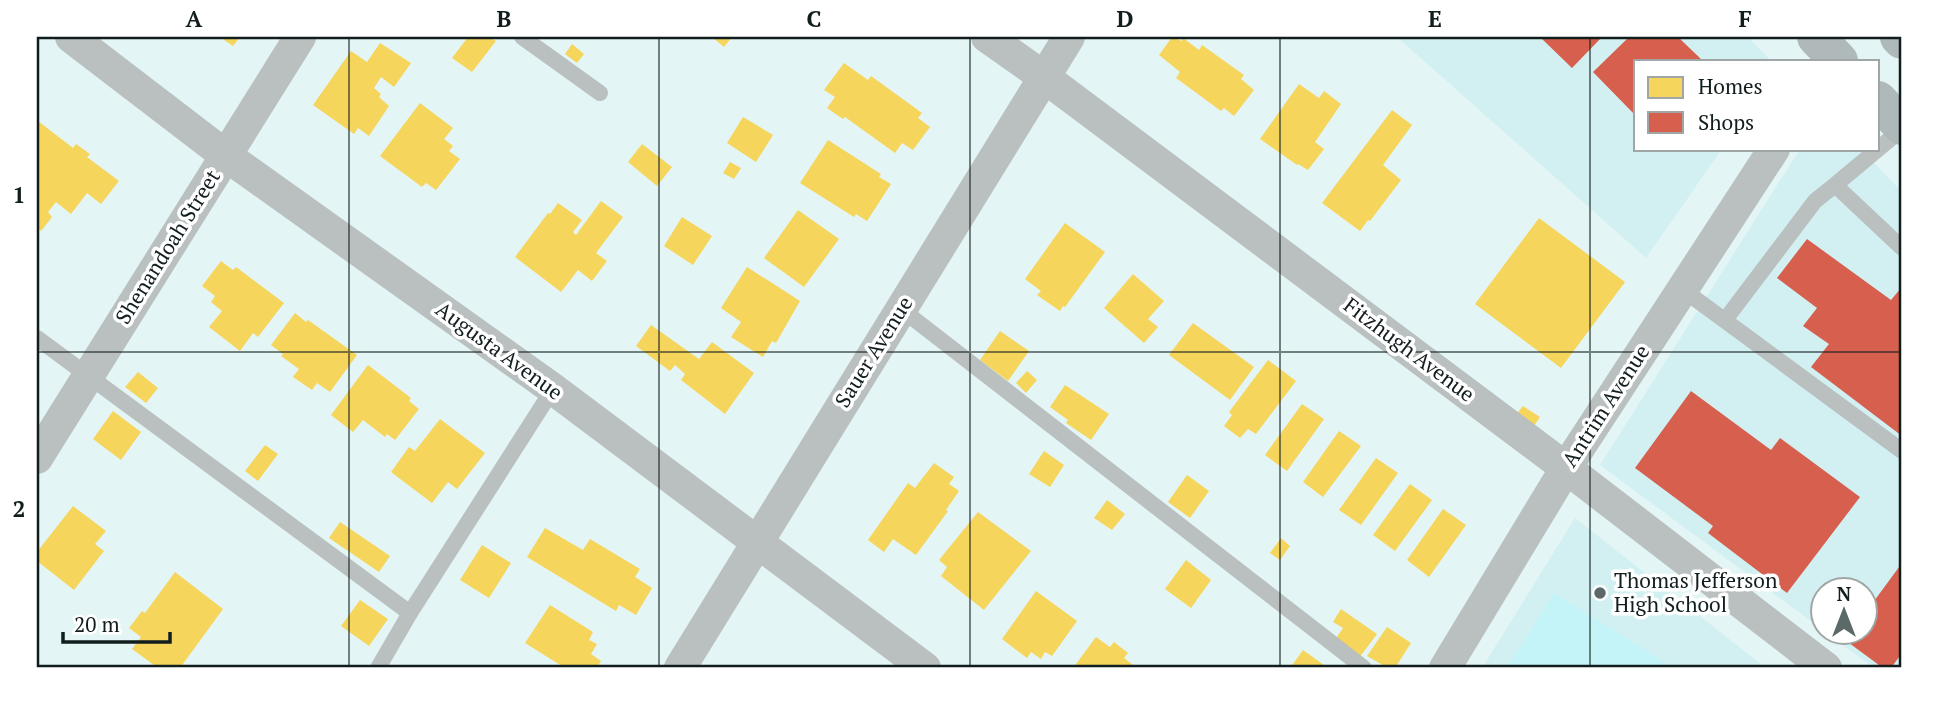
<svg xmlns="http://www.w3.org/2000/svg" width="1939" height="705" font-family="'PT Serif',serif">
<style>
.built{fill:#d2f0f2}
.green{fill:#c4f4f7}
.homes{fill:#f6d55c}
.shops{fill:#d6604d}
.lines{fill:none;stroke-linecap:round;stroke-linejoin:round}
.lane{stroke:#babfbf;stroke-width:16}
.street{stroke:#babfbf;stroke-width:32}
.primary{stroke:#afb9b9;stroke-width:38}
.grid{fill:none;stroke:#121d1e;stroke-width:2;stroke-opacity:0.55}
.poi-dot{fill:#5c6969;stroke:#fff;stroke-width:2.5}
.labels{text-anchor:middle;stroke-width:7;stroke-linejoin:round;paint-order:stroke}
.street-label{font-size:21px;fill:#121d1e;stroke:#fff}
.poi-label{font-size:21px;fill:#121d1e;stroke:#fff;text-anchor:start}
.neatline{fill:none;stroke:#121d1e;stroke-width:2.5}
.grid-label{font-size:23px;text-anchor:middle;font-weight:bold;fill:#121d1e}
</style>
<rect width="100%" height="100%" fill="#e4f5f5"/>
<!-- built -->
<path class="built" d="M1397,37H1748L1771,61H1636V149H1722L1646,258Z
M1800,149H1861L1902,192V668H1874L1825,632H1866V590H1824L1823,630L1600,465Z
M1575,518L1766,668H1482Z"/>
<!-- green -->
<path class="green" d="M1554,593L1674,668H1507Z"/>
<!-- homes -->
<path class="homes" d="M220,37H240L233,46Z
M468,37H489L496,41L472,72L452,58Z
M712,37H732L724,47Z
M1172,37L1182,41L1183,38L1199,50L1202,45L1244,75L1241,79L1254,90L1234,116L1224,108L1221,111L1176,78L1180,72L1159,55Z
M380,43L411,63L394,87L381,77L374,88L381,94L379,97L389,106L369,136L358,128L354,134L313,105L351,51L367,62Z
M572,44L584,54L577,63L565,54Z
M844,63L868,80L871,76L922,113L918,118L930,127L913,150L902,143L895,153L845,117L843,119L827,108L835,97L824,90Z
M1299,84L1319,98L1324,91L1341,104L1315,142L1324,149L1308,170L1298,164L1297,165L1260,139Z
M420,103L453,128L444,139L453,146L449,151L460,159L436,190L426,183L422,187L380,156Z
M1392,110L1412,125L1383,165L1401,180L1370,221L1368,220L1360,231L1322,203Z
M743,117L773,135L756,162L727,143Z
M38,121L73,148L76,144L90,154L87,157L119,181L101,204L87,193L71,214L56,202L48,212L52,217L41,231L37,228V124Z
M828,140L881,174L879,177L891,184L867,221L856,214L854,217L800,183Z
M642,144L672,167L657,186L628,162Z
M730,162L741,168L734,179L723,173Z
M601,201L623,217L596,253L607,261L592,281L578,270L561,292L515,257L548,213L550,214L558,203L582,220L573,232L576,235Z
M798,210L839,239L804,287L764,258Z
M682,217L712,236L693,265L664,246Z
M1539,218L1625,282L1561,368L1475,304Z
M1065,223L1105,252L1065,307L1063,306L1060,311L1037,295L1041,291L1025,279Z
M221,261L233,270L236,267L284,303L258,337L253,333L240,351L209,327L222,311L211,302L215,296L202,286Z
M747,267L800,301L776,343L772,341L763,357L731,337L741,322L721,308Z
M1133,274L1164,301L1148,319L1158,327L1144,343L1104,308Z
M295,313L306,322L308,320L357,355L330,392L317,383L312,390L293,377L299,369L281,356L283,354L271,345Z
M1193,323L1254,367L1230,400L1169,355Z
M651,325L699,359L712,342L754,373L725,414L681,380L685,374L675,365L670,371L636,346Z
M1000,331L1029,351L1008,381L980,360Z
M1268,360L1296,381L1256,434L1248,429L1240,438L1224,426L1232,415L1229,412Z
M368,365L411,398L409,401L419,409L395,440L387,434L385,437L363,420L353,432L331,415Z
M1027,371L1037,380L1026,393L1016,383Z
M138,372L158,388L146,403L125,387Z
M1065,385L1109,414L1091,440L1066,423L1068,420L1050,407Z
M1302,404L1324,419L1287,471L1265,455Z
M1523,406L1540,417L1532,429L1515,416Z
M113,411L141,432L121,460L93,439Z
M440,419L485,453L457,489L448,482L432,503L391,472L409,447L415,451Z
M1339,431L1361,446L1323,497L1303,482Z
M265,445L278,454L258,481L245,471Z
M1044,451L1064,465L1050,487L1029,474Z
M1376,458L1398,473L1361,525L1339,510Z
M934,463L954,477L949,484L959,491L946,510L948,511L916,555L893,539L884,552L868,540L908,483L915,488Z
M1187,475L1209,491L1190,518L1168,502Z
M1410,484L1432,500L1395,551L1373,535Z
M1107,500L1125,514L1112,530L1094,518Z
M73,506L106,531L95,544L104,551L74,590L37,561V552Z
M1443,509L1466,525L1429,577L1407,560Z
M978,512L1031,551L984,610L941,576L947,567L939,560Z
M340,522L390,556L379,572L329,538Z
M545,528L583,550L590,539L640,569L635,577L652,588L636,615L619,605L616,611L527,557Z
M1281,538L1290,546L1280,560L1270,553Z
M482,545L511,563L489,598L460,580Z
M1186,560L1211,580L1191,608L1165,589Z
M175,572L223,609L180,668H158L132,649L141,637L129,628L142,611L145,613Z
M1036,591L1077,621L1052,656L1045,652L1041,659L1031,652L1027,658L1002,639Z
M360,600L388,619L369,646L341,626Z
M550,605L593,632L589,640L597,644L591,654L601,661L597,668H565L525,643Z
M1341,609L1377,634L1359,658L1335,640L1343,628L1333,622Z
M1387,627L1411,643L1395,668H1388L1367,656Z
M1096,637L1110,647L1114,642L1128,653L1124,658L1133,665L1131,668H1073Z
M1303,650L1328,668H1290Z"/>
<!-- shops -->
<path class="shops" d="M1540,37H1602L1572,68Z
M1629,37H1678L1701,59L1699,61H1636V116L1593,72Z
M1807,239L1891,300L1901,288L1902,289V436L1811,367L1829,344L1803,326L1817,308L1777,278Z
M1691,391L1771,450L1780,438L1860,497L1787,593L1708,533L1713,526L1635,468Z
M1902,563V653L1891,668H1883L1845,640L1851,632H1866V612Z"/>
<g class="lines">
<!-- lane -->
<path class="lane" d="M522,37L600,93
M1902,129L1835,185L1902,248
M1682,289L1902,451
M901,309L1364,668
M1725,320L1815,201L1835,185
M37,338L410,613
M378,668L410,613L553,389"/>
<!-- street -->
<path class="street" d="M71,37L225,155L553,389L925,668
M987,37L1044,77L1566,468L1826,668
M37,458L300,37
M680,668L1069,37
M1445,668L1566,468L1774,149"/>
<!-- primary -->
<path class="primary" d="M1816,37L1839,61
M1899,37L1902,40
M1878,100L1902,126"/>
</g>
<!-- grid -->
<path class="grid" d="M349,37V668M659,37V668M970,37V668M1280,37V668M1590,37V668M37,352H1902"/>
<!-- markers -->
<circle class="poi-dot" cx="1600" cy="593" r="7"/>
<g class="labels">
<!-- street labels -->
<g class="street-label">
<text transform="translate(168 247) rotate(-58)" y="7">Shenandoah Street</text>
<text transform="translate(1409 350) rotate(37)" y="7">Fitzhugh Avenue</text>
<text transform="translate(499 351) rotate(36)" y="7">Augusta Avenue</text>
<text transform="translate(874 352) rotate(-58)" y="7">Sauer Avenue</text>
<text transform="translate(1606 406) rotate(-57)" y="7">Antrim Avenue</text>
</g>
<!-- poi labels -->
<g class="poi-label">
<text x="1614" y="588">Thomas Jefferson<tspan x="1614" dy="24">High School</tspan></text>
</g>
</g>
<!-- border -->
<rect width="1939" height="705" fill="none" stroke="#ffffff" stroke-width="77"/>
<!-- legend -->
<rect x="1634" y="60" width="245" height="91" fill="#ffffff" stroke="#a0a5a5" stroke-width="2"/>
<rect x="1648" y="77" width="35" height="21" fill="#f6d55c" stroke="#a0a5a5" stroke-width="2"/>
<text x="1698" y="94" font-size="21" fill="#121d1e">Homes</text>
<rect x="1648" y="112" width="35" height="21" fill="#d6604d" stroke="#a0a5a5" stroke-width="2"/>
<text x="1698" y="130" font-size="21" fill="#121d1e">Shops</text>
<!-- north arrow -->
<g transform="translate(1844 611)"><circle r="33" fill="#ffffff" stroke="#a0a5a5" stroke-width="2"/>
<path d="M0-5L12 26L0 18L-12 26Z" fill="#5c6969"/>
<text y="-10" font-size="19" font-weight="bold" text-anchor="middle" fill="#121d1e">N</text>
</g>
<!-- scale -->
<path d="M63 632v10h107v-10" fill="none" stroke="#121d1e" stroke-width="3.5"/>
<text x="74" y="632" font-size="21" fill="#121d1e" stroke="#ffffff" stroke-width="5" paint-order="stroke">20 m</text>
<rect x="38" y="38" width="1862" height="628" class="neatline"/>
<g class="grid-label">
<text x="194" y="27">A</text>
<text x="504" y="27">B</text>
<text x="814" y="27">C</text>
<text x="1125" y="27">D</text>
<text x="1435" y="27">E</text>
<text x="1745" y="27">F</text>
<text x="19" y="203">1</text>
<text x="19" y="517">2</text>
</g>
</svg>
